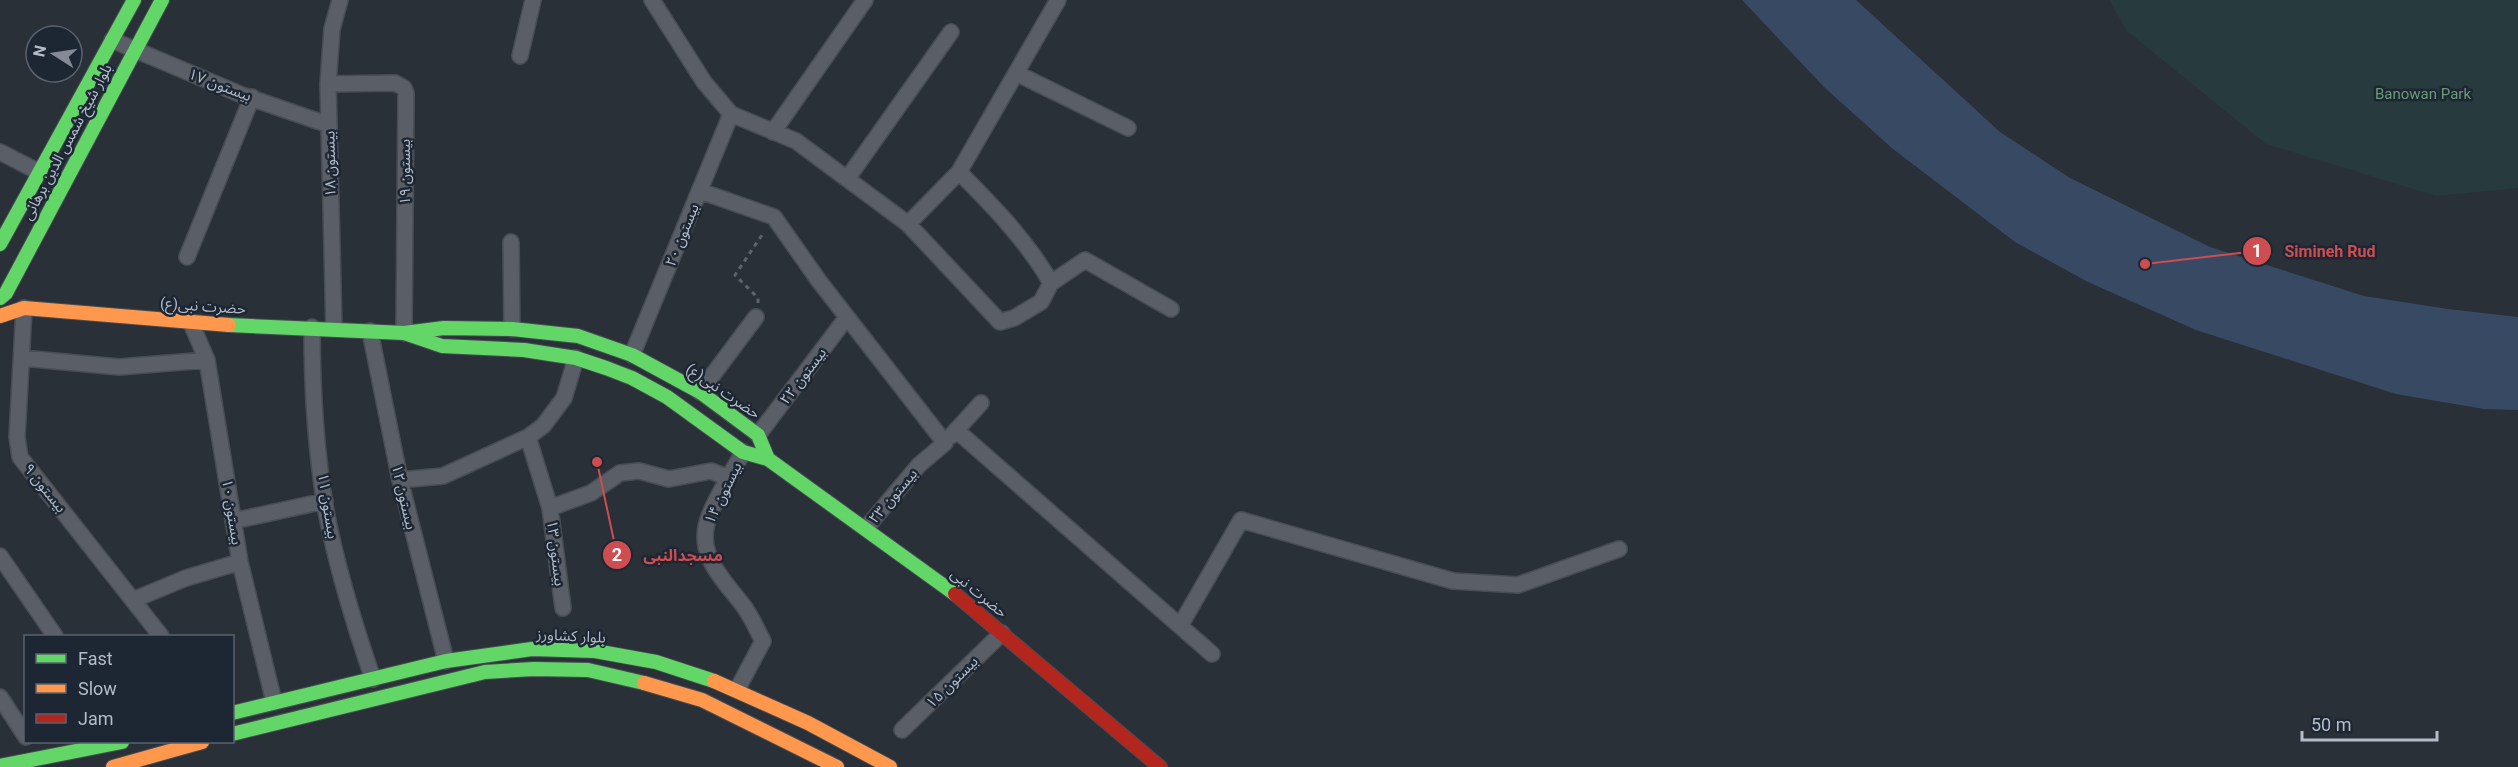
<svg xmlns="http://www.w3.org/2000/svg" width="2518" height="767" font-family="Roboto,'Noto Sans Arabic',sans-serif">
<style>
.green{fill:#273a3e}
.water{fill:#384963}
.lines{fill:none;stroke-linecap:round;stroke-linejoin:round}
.street-casing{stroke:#484c53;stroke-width:18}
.fast-casing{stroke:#484c53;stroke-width:16}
.slow-casing{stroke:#484c53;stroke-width:16}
.jam-casing{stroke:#484c53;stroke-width:16}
.path{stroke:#5d636a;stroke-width:3;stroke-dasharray:4.5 4.5;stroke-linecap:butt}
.street{stroke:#5a5e66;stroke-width:15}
.fast{stroke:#63d668;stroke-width:14}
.slow{stroke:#ff974d;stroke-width:14}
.jam{stroke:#b3261e;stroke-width:14}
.labels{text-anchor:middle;stroke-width:5;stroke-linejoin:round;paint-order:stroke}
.street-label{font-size:15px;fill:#b4bcc9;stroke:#1d2633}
.park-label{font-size:15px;fill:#6b9a76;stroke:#1d2633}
.leader{fill:none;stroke:#ce4d50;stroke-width:2}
.callout-dot{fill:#ce4d50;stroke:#1d2633;stroke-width:2}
.mark-label{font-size:18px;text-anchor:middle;font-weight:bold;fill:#fff}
.callout-label{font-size:16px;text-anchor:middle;font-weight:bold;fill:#ce4d50;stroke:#1d2633;stroke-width:5;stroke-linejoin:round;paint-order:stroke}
</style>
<rect width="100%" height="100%" fill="#2a3038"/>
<!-- green -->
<path class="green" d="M2109,0H2518V188L2436,196L2266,144L2127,31Z"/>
<!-- water -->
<path class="water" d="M1742,0H1856L2000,132L2070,178L2210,247L2364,296L2448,309L2518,317V410L2484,409L2396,394L2196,330L2088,282L2015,242L1893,149L1824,87Z"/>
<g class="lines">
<!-- street casing -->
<g class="street-casing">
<path id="street" d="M652,0L704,82L731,114L796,141L908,224L1000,322L1014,318L1041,302L1051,283C1028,242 992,205 959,172L908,224
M112,40L242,95L329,125
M520,56L533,0
M1016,73L1128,128
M328,84L395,83L404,88L406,93L404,333
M773,132L865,0
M0,152L39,172
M959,172L1058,0
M847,179L951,32
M700,191L774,217L819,281L945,443L919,465L866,528
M511,242L512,329
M187,257L252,97
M1051,283L1085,260L1171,309
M24,308L17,437L20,457L161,636
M191,323L207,360L240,562L274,702
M312,327C312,386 316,453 326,511C337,568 354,624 373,679
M334,329L328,84L332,29L340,0
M370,331L400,480L446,661
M632,355L731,114
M22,358L119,367L207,360
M700,392L756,317
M956,430L1212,654
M758,435L847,317
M951,436L981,403
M528,437L550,508
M400,480L443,476L528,437L543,426L564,398L576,358
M233,521L325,501
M0,556L55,636
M133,600L186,578L240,562
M563,608L550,508L591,493L620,473L639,471L669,479L711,471L729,478
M1180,626L1241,520L1453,581L1518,585L1619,549
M737,690L763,641C757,630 752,618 745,608C723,578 693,554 710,514C718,493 732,473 743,452
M0,697L26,737
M902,730L1002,633"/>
</g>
<!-- fast casing -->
<g class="fast-casing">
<path id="fast" d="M0,244L134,0
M0,298L6,293L162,0
M229,325L404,333L444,328L512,329L578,336L632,355L700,392L758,435L768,459
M404,333L442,346L524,350L576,358L606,368L632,378L667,397L743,452L768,459L955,594
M232,713L446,661L532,649L595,651L656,662L714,681
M232,734L485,672L534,669L588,670L644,683
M0,766L122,742"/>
</g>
<!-- slow casing -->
<g class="slow-casing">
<path id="slow" d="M0,316L24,308L229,325
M714,681L808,723L890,767
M644,683L702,700L837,767
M113,767L202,742"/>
</g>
<!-- jam casing -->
<g class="jam-casing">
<path id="jam" d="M955,594L1160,767"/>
</g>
<!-- path -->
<path class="path" d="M758,303V298L735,275L764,232"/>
<!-- street -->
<use href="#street" class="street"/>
<!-- fast -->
<use href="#fast" class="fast"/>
<!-- slow -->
<use href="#slow" class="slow"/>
<!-- jam -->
<use href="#jam" class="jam"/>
</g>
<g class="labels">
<!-- street labels -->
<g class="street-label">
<text transform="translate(220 85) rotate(21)" y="5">بیستون ۱۷</text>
<text transform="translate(67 142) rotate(-62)" y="5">بلوار شیخ شمس الدین برهانی</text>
<text transform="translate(330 164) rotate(-91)" y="5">بیستون ۱۸</text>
<text transform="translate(405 172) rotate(-90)" y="5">بیستون ۱۹</text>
<text transform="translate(682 235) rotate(-68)" y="5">بیستون ۲۰</text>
<text transform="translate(203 306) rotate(4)" y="5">حضرت نبی(ع)</text>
<text transform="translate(803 376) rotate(-53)" y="5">بیستون ۲۲</text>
<text transform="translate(723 391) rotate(34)" y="5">حضرت نبی(ع)</text>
<text transform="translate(45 488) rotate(51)" y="5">بیستون ۹</text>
<text transform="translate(723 493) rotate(-64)" y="5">بیستون ۱۴</text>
<text transform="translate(893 496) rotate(-50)" y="5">بیستون ۲۳</text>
<text transform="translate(404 497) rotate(77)" y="5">بیستون ۱۲</text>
<text transform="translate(328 506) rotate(81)" y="5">بیستون ۱۱</text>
<text transform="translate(232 512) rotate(81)" y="5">بیستون ۱۰</text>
<text transform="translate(556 553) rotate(83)" y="5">بیستون ۱۳</text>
<text transform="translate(979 593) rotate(39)" y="5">حضرت نبی</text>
<text transform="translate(571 636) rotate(3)" y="5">بلوار کشاورز</text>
<text transform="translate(952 682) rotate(-45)" y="5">بیستون ۱۵</text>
</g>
<!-- park labels -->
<g class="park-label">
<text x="2423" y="99">Banowan Park</text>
</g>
</g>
<!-- callouts -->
<path class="leader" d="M2145 264L2257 251M597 462L617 555"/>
<g class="callout-dot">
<circle cx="2145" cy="264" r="6"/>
<circle cx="597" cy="462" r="6"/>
<circle cx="2257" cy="251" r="15"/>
<circle cx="617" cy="555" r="15"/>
</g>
<g class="mark-label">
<text x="2257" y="257">1</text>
<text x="617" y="561">2</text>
</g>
<g class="callout-label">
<text x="2330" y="257">Simineh Rud</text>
<text x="683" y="561">مسجدالنبی</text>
</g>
<!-- legend -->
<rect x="24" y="635" width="210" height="108" fill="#1d2633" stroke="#59626f" stroke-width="1.5"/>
<rect x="36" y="654" width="30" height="9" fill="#63d668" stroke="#59626f" stroke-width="1.5"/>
<text x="78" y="665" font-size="18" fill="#b4bcc9">Fast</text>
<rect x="36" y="684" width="30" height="9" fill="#ff974d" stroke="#59626f" stroke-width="1.5"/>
<text x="78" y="695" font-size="18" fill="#b4bcc9">Slow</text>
<rect x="36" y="714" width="30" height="9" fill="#b3261e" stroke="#59626f" stroke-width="1.5"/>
<text x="78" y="725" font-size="18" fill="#b4bcc9">Jam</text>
<!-- north arrow -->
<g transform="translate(54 54) rotate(282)"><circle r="28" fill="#1d2633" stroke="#59626f" stroke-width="1.5"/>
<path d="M0-4.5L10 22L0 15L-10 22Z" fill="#848b96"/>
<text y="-9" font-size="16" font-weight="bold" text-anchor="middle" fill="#b4bcc9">N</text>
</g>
<!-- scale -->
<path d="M2302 731v9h135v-9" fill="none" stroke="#b4bcc9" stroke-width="3"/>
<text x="2311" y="731" font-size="18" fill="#b4bcc9" stroke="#1d2633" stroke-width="4.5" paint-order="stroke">50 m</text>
</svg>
